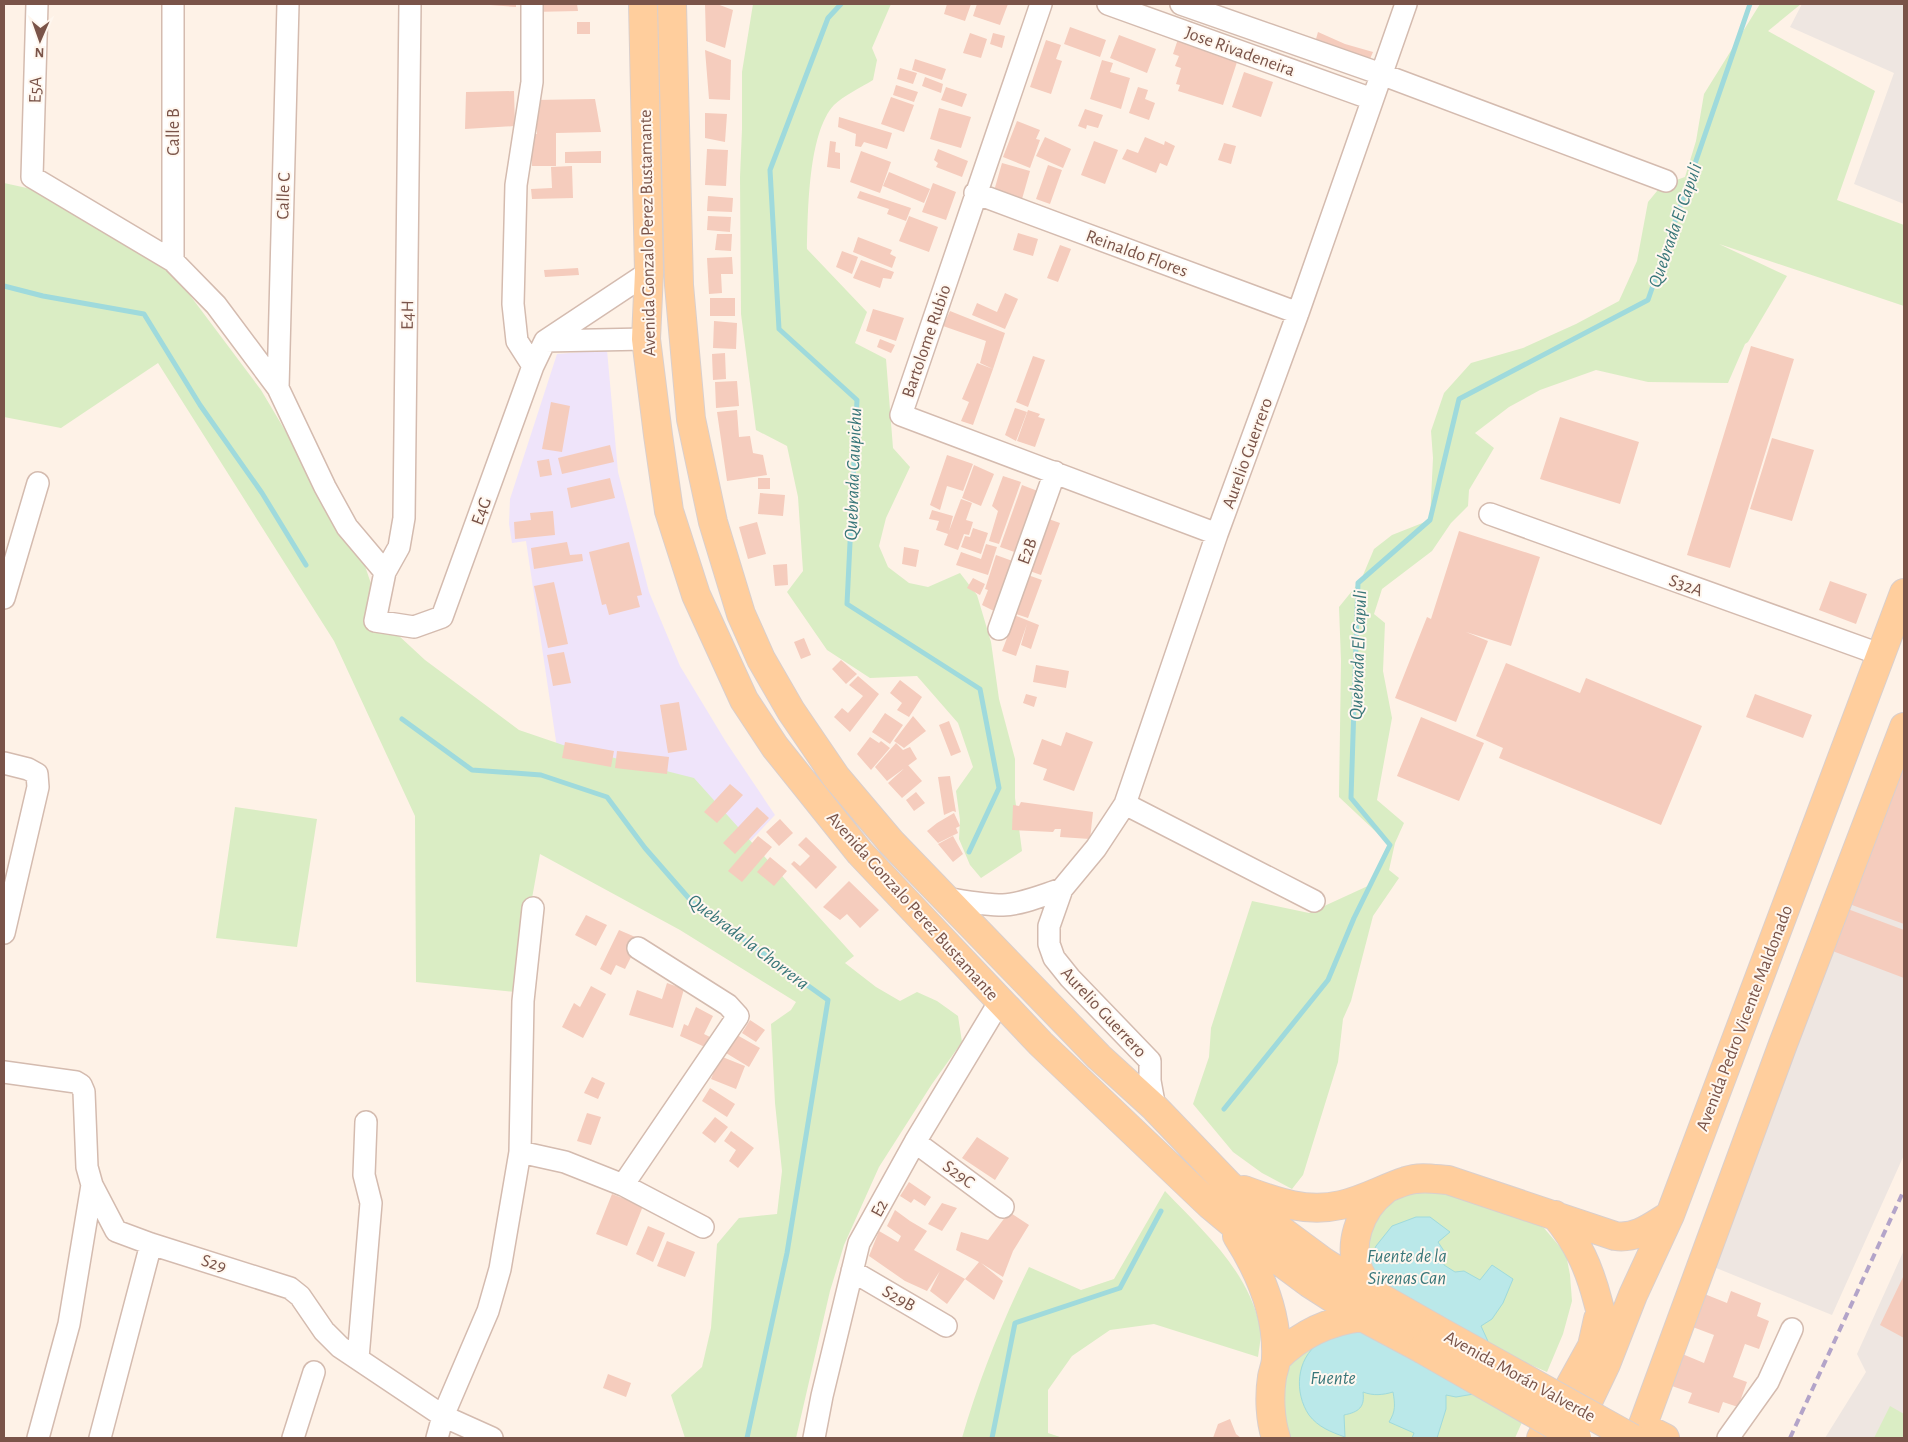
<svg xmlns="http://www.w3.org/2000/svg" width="1908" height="1442" font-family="'Alegreya Sans',sans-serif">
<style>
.industrial{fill:#eee6e1}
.education{fill:#efe4fa}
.green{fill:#daedc4}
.water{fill:#bae8e9;stroke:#9fdadc}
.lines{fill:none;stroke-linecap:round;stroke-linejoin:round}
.stream{stroke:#9fdadc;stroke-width:5}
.building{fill:#f5ccbd}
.minor-casing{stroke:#d4bbaf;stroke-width:24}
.major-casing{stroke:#dacfcc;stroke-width:30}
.minor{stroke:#fff;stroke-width:21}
.major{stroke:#ffce9d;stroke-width:28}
.rail{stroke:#b3a4c9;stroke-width:4;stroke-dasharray:8 5;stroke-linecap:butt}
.major-bridge-casing{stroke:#dacfcc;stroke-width:30;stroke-linecap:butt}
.major-bridge{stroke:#ffce9d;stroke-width:28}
.labels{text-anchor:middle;stroke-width:4;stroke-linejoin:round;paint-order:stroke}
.street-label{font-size:18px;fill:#7a5449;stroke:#fff7ef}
.water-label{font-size:19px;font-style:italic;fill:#387679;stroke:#fff7ef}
</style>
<rect width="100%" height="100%" fill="#fef2e7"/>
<!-- industrial -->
<path class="industrial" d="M1802,4H1904V204L1854,184L1894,73L1790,27Z
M1904,725V1155L1832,1315L1699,1261Z
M1904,1250V1438H1825L1866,1372L1857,1354Z"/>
<!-- education -->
<path class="education" d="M607,350L618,472L649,592L680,666L726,742L775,815L726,867L559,761L526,541L512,543L509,524L510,499L557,354Z"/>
<!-- green -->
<path class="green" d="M753,4H891L872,48L877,60L873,80C862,87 843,96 834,105C808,133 808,211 807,249L867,312L855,343L886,359L893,448L910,467L886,518L879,546L888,567L909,583L928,587L960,573L977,595L991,642L999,699L1015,759V798L1022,851L981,878L970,865L959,839L960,820L956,791L973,767L958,723L917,676L870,678L827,650L787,592L803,571L798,497L787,446L756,430L741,314L740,177L742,129V72Z
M1760,4H1801L1768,31L1875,91L1837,200L1904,225V306L1719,244L1787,276L1748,342L1745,344L1728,383L1648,382L1596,370L1540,390L1509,407L1475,433L1494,448L1469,490L1468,506L1451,523L1432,551L1382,589L1374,614L1385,623L1383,671L1392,718L1377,800L1404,823L1395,843L1389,870L1399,878L1373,916L1351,1001L1343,1019L1338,1062L1303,1175L1292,1189L1262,1173L1233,1152L1193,1104L1209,1057L1211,1028L1252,901L1309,913L1370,885L1390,845L1339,797L1341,661L1339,607L1361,580L1374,549L1392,535L1430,520L1433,458L1431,431L1444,393L1471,363L1523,348L1576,324L1619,301L1637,261L1648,202L1662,185L1685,177L1696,141L1704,94Z
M4,183L36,190L156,250L261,390L364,563L384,622L425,660L519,730L563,745L694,778L854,956L845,963L876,987L900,1001L917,992L937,1001L958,1016L962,1042L932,1084L879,1167L844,1245L830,1291L796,1438H685L671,1395L702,1367L711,1328L717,1244L739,1218L777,1214L782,1171L775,1103L771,1024L791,1010L796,1002L680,930L540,854L515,992L416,982L415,816L334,641L158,363L61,428L4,417Z
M235,807L317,819L297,947L216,938Z
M1426,1178L1498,1205L1544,1228L1566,1254L1570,1275L1572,1301L1563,1334L1547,1372L1501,1352L1369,1280L1360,1221Z
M1165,1191C1203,1231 1248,1270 1260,1327C1262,1336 1259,1348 1258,1357L1154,1324L1110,1330L1072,1356L1048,1390V1433L1063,1438H962C979,1379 1002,1322 1029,1267L1081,1290L1114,1279Z
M1362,1329L1523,1420L1515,1438H1288L1276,1359Z
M1890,1406L1904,1414V1438H1874Z"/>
<!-- water -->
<path class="water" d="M1416,1217H1430L1450,1232L1438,1242L1444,1251V1265L1455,1272L1464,1271L1480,1280L1492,1265L1513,1279L1503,1303L1492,1319L1481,1326L1491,1348L1362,1276L1376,1246L1392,1226Z
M1362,1329L1474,1394L1456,1397L1446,1395V1409L1437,1438H1412L1414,1433L1389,1422C1396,1411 1395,1404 1393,1392C1383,1395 1373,1396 1363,1392C1365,1407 1359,1412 1344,1415L1345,1437C1331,1432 1318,1427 1309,1415C1294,1393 1296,1359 1319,1343C1331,1334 1348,1332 1362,1329Z"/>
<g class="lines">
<!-- stream -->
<path class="stream" d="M841,4L828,18L770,170L779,329L857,400L847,604L980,689L999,788L969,852
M4,286L43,296L144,314L200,405L262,493L306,565
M402,719L472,770L541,775L607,797L645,848L693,903L828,1000L787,1253L747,1438
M1224,1109L1328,980L1354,918L1390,845L1351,798L1358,583L1430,520L1459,399L1648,300L1750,4
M992,1438L1015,1323L1120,1288L1161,1211"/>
</g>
<!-- building -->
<path class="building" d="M490,4H516V7L490,5Z
M532,4H577L578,11L532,12Z
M705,4H717L733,10L725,48L706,41Z
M947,4H971L965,21L944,14Z
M977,4H1008L1000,25L973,16Z
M577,22H590V34H577Z
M1070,27L1106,40L1100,57L1064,44Z
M1318,32L1345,44L1373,52L1367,66L1314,46Z
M970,33L987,39L981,58L963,53Z
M993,33L1005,36L1002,48L990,44Z
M1119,35L1156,49L1147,73L1110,58Z
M1178,39L1238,59L1223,105L1178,91L1180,85L1176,84L1181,68L1175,66L1179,56L1173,54Z
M1046,40L1061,45L1056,59L1062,61L1051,94L1030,87Z
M705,50L731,60L730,100L709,99Z
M915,59L946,69L942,80L912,70Z
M1102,60L1113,63L1110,72L1130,78L1121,109L1090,99Z
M900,68L917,73L913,84L897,79Z
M1244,72L1273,82L1261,117L1232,107Z
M925,77L943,84L941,93L922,86Z
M896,85L918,92L914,102L893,95Z
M946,87L967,94L962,107L941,100Z
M1138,87L1148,90L1145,99L1155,103L1149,120L1129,113Z
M514,91L515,126L465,129L466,92Z
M891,97L914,105L904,132L881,124Z
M595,99L601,132L556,133V166H532V134H537L534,100Z
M939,108L971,117L961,148L930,139Z
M1085,109L1103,115L1098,128L1087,125L1086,129L1078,126Z
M705,113L727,114L725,142L705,138Z
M839,117L892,133L887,149L864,142L861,147L855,146L856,134L838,127Z
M1017,121L1040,130L1036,139L1040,140L1030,168L1003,157Z
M1045,137L1071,149L1063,168L1036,156Z
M1145,137L1164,145L1165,141L1175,146L1167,166L1160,163L1156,173L1122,159L1127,149L1138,153Z
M830,141L836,142L835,152L840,153V169L827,167Z
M1094,141L1118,150L1105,184L1081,175Z
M1224,143L1236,146L1231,164L1218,160Z
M707,149L728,150L726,186L705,185Z
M938,149L968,161L962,177L936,167L938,163L934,160Z
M601,151V163H565V152Z
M861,151L891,162L880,193L850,182Z
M1002,163L1030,171L1022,199L994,191Z
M1048,165L1062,170L1050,204L1036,199Z
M572,166L573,198L532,199L531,189L552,188L551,167Z
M889,172L930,189L924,203L883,186Z
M933,183L956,192L946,220L922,212Z
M860,191L911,208L906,221L887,214L889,209L857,198Z
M708,196L733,198L732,212L707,211Z
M708,216L731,217L730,232L707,230Z
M909,216L938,227L929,252L899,241Z
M1018,233L1038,239L1033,256L1013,250Z
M717,234H732L731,251L715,250Z
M858,237L892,250L890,254L896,257L892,268L853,252Z
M1060,245L1071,249L1058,282L1047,278Z
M842,251L858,257L852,274L836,267Z
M732,257L733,274H721L722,293L709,294L707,258Z
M861,260L894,272L891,279L883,278L880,288L853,278Z
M578,268L579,275L545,277L544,270Z
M1005,293L1018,299L1005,329L972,315L977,303L997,312Z
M710,298H735V316H710Z
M873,309L904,318L896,341L866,331Z
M950,311L1005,333L993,369L980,363L986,341L943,326Z
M714,321L737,323L736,349L713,348Z
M880,339L895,345L891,353L877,347Z
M1751,346L1794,359L1730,568L1687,555Z
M725,353L726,379L713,380L712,354Z
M1033,356L1045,360L1028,407L1016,402Z
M977,363L993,369L973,425L961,421L969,402L962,399Z
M737,381L739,406L716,408L715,382Z
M551,402L570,406L562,452L542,449Z
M1015,408L1027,412L1016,441L1005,435Z
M737,410L739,437L750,436L753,453L763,455L767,475L727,481L717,412Z
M1028,410L1040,414L1038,417L1045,419L1035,447L1017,441Z
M1560,417L1639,442L1620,504L1540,479Z
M1772,438L1814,450L1792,521L1750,509Z
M610,445L614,462L562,474L558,458Z
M947,455L973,464L963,491L947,486L940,510L930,505Z
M549,459L552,475L540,477L537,461Z
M974,465L994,474L981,506L962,498Z
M1003,476L1021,482L999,544L989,541L998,511L992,506Z
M610,478L615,498L571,508L567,488Z
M758,478H770V489H758Z
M1022,485L1043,493L1020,554L1000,547Z
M760,493L785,495L783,516L758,514Z
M961,499L972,503L966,520L973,522L969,535L964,534L958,550L944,545L948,534L936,530L939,521L929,519L932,510L953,516L949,531Z
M553,511L555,535L515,539L514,522L531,520L530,513Z
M1043,517L1060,523L1041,575L1024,569Z
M757,522L766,554L748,559L739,527Z
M973,528L988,533L981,554L961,547L965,536L970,537Z
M1459,531L1540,557L1511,646L1466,632L1488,641L1456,722L1395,698L1427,617L1431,619Z
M567,542L570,555L582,554L583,561L534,569L531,548Z
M629,542L642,595L637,596L640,607L609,615L606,604L602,605L589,552Z
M986,544L997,547L988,575L956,565L961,552L981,559Z
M904,547L919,550L916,567L902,564Z
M996,555L1018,563L994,611L982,605L988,590L985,589Z
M787,564L788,585L775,586L773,565Z
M1025,574L1042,580L1028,618L1010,612Z
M973,578L985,584L980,595L967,588Z
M1830,581L1867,594L1856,624L1819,610Z
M554,582L568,644L548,648L534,586Z
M1009,613L1039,625L1031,649L1021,645L1027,624L1016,656L1002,651L1010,630Z
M804,638L811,655L801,659L794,642Z
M564,652L571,683L553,686L547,655Z
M841,660L857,674L846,684L832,669Z
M1506,663L1580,693L1586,678L1702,726L1661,825L1499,758L1503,748L1476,736Z
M1036,665L1069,671L1066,688L1033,682Z
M858,676L879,694L850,732L834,717L842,708L848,713L863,696L849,685Z
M900,680L922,697L909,717L897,710L902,703L890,693Z
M1026,694L1037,697L1034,707L1023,703Z
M1755,694L1812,715L1803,738L1746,717Z
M679,702L687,750L668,753L660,705Z
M885,713L903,725L890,744L872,732Z
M913,716L926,731L904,748L894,741Z
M1421,717L1484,743L1459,801L1397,776Z
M949,721L961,752L951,756L939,725Z
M1066,732L1093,742L1074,791L1043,780L1047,769L1033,764L1042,739L1061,746Z
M1904,736V924L1841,901Z
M870,737L879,743L881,741L890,748L871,770L857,754Z
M565,742L614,751L611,767L562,758Z
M896,743L903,750L910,747L917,759L887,781L875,767Z
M617,751L669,757L667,774L615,768Z
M908,765L922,781L902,798L888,783Z
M950,776L956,812L953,811L944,815L938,777Z
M730,784L743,795L717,823L704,812Z
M916,792L925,803L914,811L906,800Z
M1021,802L1093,812L1090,839L1060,837L1061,829H1055L1053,832L1012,830L1013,805L1019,806Z
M757,807L769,818L735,854L723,843Z
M954,813L960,826L956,828L958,833L938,843L927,831L937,823Z
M780,819L793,833L779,846L766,832Z
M758,836L772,847L742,882L728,871Z
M953,836L963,854L953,862L938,844Z
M806,837L837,867L816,889L791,864L794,861L800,866L810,856L798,845Z
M770,857L787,871L774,886L757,872Z
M849,881L879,910L860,928L847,914L840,920L823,907Z
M1837,905L1904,930V978L1822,947Z
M586,915L607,925L596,946L575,935Z
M619,930L640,939L625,969L616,965L611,975L600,969Z
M667,983L684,989L673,1028L629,1015L637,990L662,999Z
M591,986L606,994L583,1038L562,1027L574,1003L580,1007Z
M696,1007L713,1016L704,1034L710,1037L705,1047L680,1036L684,1024L688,1026Z
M750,1020L765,1030L756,1042L742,1033Z
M737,1035L760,1048L749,1067L726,1053Z
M720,1056L745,1066L736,1089L711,1079Z
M592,1077L605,1083L598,1099L584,1093Z
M710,1088L735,1104L727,1117L702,1101Z
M587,1113L601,1117L591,1145L577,1141Z
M715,1117L728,1127L715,1143L702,1133Z
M731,1131L754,1148L738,1168L729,1161L736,1150L724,1141Z
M977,1137L1009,1158L995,1180L962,1158Z
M909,1182L931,1197L925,1206L914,1199L911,1203L900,1196Z
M612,1194L643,1206L627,1246L596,1234Z
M942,1203L957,1208L942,1231L928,1224Z
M895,1210L910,1221L927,1231L914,1250L965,1279L947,1304L930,1291L940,1271L927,1291L905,1281L869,1256L879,1231L898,1242L901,1236L887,1226Z
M1009,1212L1029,1225L1013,1251L1003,1277L981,1263L1003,1281L994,1300L965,1279L979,1262L956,1250L961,1232L988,1240Z
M648,1226L665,1233L653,1262L636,1254Z
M667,1241L695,1252L685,1277L657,1266Z
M1904,1275V1338L1880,1325Z
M1731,1291L1761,1303L1757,1316L1769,1321L1759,1349L1745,1344L1733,1377L1747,1382L1738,1407L1723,1402L1719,1413L1688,1403L1692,1393L1669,1385L1680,1353L1704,1363L1714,1335L1690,1326L1702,1293L1727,1303Z
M608,1374L631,1383L626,1397L603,1388Z
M1230,1419L1236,1434L1241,1438H1213L1218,1424Z"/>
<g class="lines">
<!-- minor casing -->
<g class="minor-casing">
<path id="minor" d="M37,4L32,177L173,261L216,305L278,388L325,487L347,527L385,572
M410,4L404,518L399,547L385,572L375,621L414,627L442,617L533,366L545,341L649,272
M532,4V82L516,185L513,304L517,341L533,366
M1041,4L901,415L1217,534
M1108,4L1372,99
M1181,4L1381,74L1666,181
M975,193L1298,313
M173,261V4
M545,341L646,339
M278,388L288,4
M1490,514L1882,655
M4,598L38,483
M999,629L1055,472
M4,763L28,769L37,774L38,787L4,933
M1125,804L1314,901
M945,898C964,901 983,905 1003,905C1023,904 1043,895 1062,889
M4,1072L76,1082L81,1085L84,1092L87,1167L92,1185L116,1231L151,1244L290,1288L300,1296L324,1331L340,1347L443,1416L492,1438
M1155,1108L1150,1081V1061L1070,978L1054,958L1049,944V926L1062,889L1096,848L1125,804L1217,534L1298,313L1406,4
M915,1142L1003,1207
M520,1152L565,1162L623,1185L738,1016L728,1005L638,948
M623,1185L703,1227
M852,1271L946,1326
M358,1358L371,1203L364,1175L366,1122
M38,1438L69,1324L92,1185
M100,1438L151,1244
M293,1438L314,1372
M437,1438L443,1416L488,1311L500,1269L520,1152L523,1001L533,908
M814,1438L822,1396L859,1243L915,1142L1000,1001
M1728,1438L1768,1382L1792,1329"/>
</g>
<!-- major casing -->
<g class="major-casing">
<path id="major" d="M643,4L649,272L646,339L658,435L669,511L696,595L744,700L775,747L860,853L1041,1044L1210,1205L1258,1245L1309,1283L1362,1317L1422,1349
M672,4L679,285L691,419L713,522L741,614L761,659L791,711L836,777L891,842L1099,1057L1155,1108L1228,1184L1274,1225L1324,1262L1376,1295L1434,1328
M1244,1190C1277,1202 1306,1213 1341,1205C1364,1200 1384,1188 1406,1181C1420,1176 1434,1179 1448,1180L1615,1236C1637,1239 1652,1226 1670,1215
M1555,1215C1578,1243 1589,1267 1598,1302C1603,1320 1607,1336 1606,1356
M1237,1236C1260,1272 1278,1314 1276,1358C1276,1365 1273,1371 1272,1377C1269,1396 1270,1420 1276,1438
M1374,1292C1370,1287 1365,1282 1362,1277C1345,1247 1360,1209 1385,1190
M1276,1359C1300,1334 1328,1321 1362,1317
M1643,1427L1665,1438
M1573,1433L1606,1364L1633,1295L1670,1215L1904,593
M1541,1438L1592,1346L1598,1319
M1638,1438L1783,1044L1904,727"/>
</g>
<!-- minor -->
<use href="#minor" class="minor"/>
<!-- major -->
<use href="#major" class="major"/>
<!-- rail -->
<path class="rail" d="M1790,1438L1904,1190"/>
<!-- major-bridge casing -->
<g class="major-bridge-casing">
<path id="major-bridge" d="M1434,1328L1632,1438
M1422,1349L1577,1438"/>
</g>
<!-- major-bridge -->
<use href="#major-bridge" class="major-bridge"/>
</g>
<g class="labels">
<!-- street labels -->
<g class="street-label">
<text transform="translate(1240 51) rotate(20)" y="6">Jose Rivadeneira</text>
<text transform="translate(35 90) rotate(-88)" y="6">E5A</text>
<text transform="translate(173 132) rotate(-90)" y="6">Calle B</text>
<text transform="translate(283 196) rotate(-88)" y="6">Calle C</text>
<text transform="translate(647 233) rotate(-91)" y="6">Avenida Gonzalo Perez Bustamante</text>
<text transform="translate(1137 253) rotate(20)" y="6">Reinaldo Flores</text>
<text transform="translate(407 315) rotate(-89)" y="6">E4H</text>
<text transform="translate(926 341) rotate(-71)" y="6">Bartolome Rubio</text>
<text transform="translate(1247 453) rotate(-70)" y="6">Aurelio Guerrero</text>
<text transform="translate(481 511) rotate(-70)" y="6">E4G</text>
<text transform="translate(1027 551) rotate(-70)" y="6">E2B</text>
<text transform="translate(1686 585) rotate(20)" y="6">S32A</text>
<text transform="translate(913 906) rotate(48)" y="6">Avenida Gonzalo Perez Bustamante</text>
<text transform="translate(1104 1012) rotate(47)" y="6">Aurelio Guerrero</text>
<text transform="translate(1744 1018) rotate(-69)" y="6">Avenida Pedro Vicente Maldonado</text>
<text transform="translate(959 1174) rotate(36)" y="6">S29C</text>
<text transform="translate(879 1208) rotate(-61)" y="6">E2</text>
<text transform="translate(214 1263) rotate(17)" y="6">S29</text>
<text transform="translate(899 1298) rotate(30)" y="6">S29B</text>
<text transform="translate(1520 1376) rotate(29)" y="6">Avenida Morán Valverde</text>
</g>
<!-- water labels -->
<g class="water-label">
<text transform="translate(1674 225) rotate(-71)" y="7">Quebrada El Capuli</text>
<text transform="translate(852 474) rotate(-88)" y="7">Quebrada Caupichu</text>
<text transform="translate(1357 655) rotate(-88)" y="7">Quebrada El Capuli</text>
<text transform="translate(749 941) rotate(37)" y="7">Quebrada la Chorrera</text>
<text x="1407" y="1262">Fuente de la<tspan x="1407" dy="22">Sirenas Can</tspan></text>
<text x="1333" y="1384">Fuente</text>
</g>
</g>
<!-- border -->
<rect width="1908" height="1442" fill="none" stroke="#7a5449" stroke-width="10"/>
<!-- north arrow -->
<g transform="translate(40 40) rotate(182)" stroke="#fff7ef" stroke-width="4" paint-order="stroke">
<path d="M0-4L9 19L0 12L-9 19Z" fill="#7a5449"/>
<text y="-8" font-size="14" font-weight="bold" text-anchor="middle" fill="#7a5449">N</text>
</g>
</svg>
